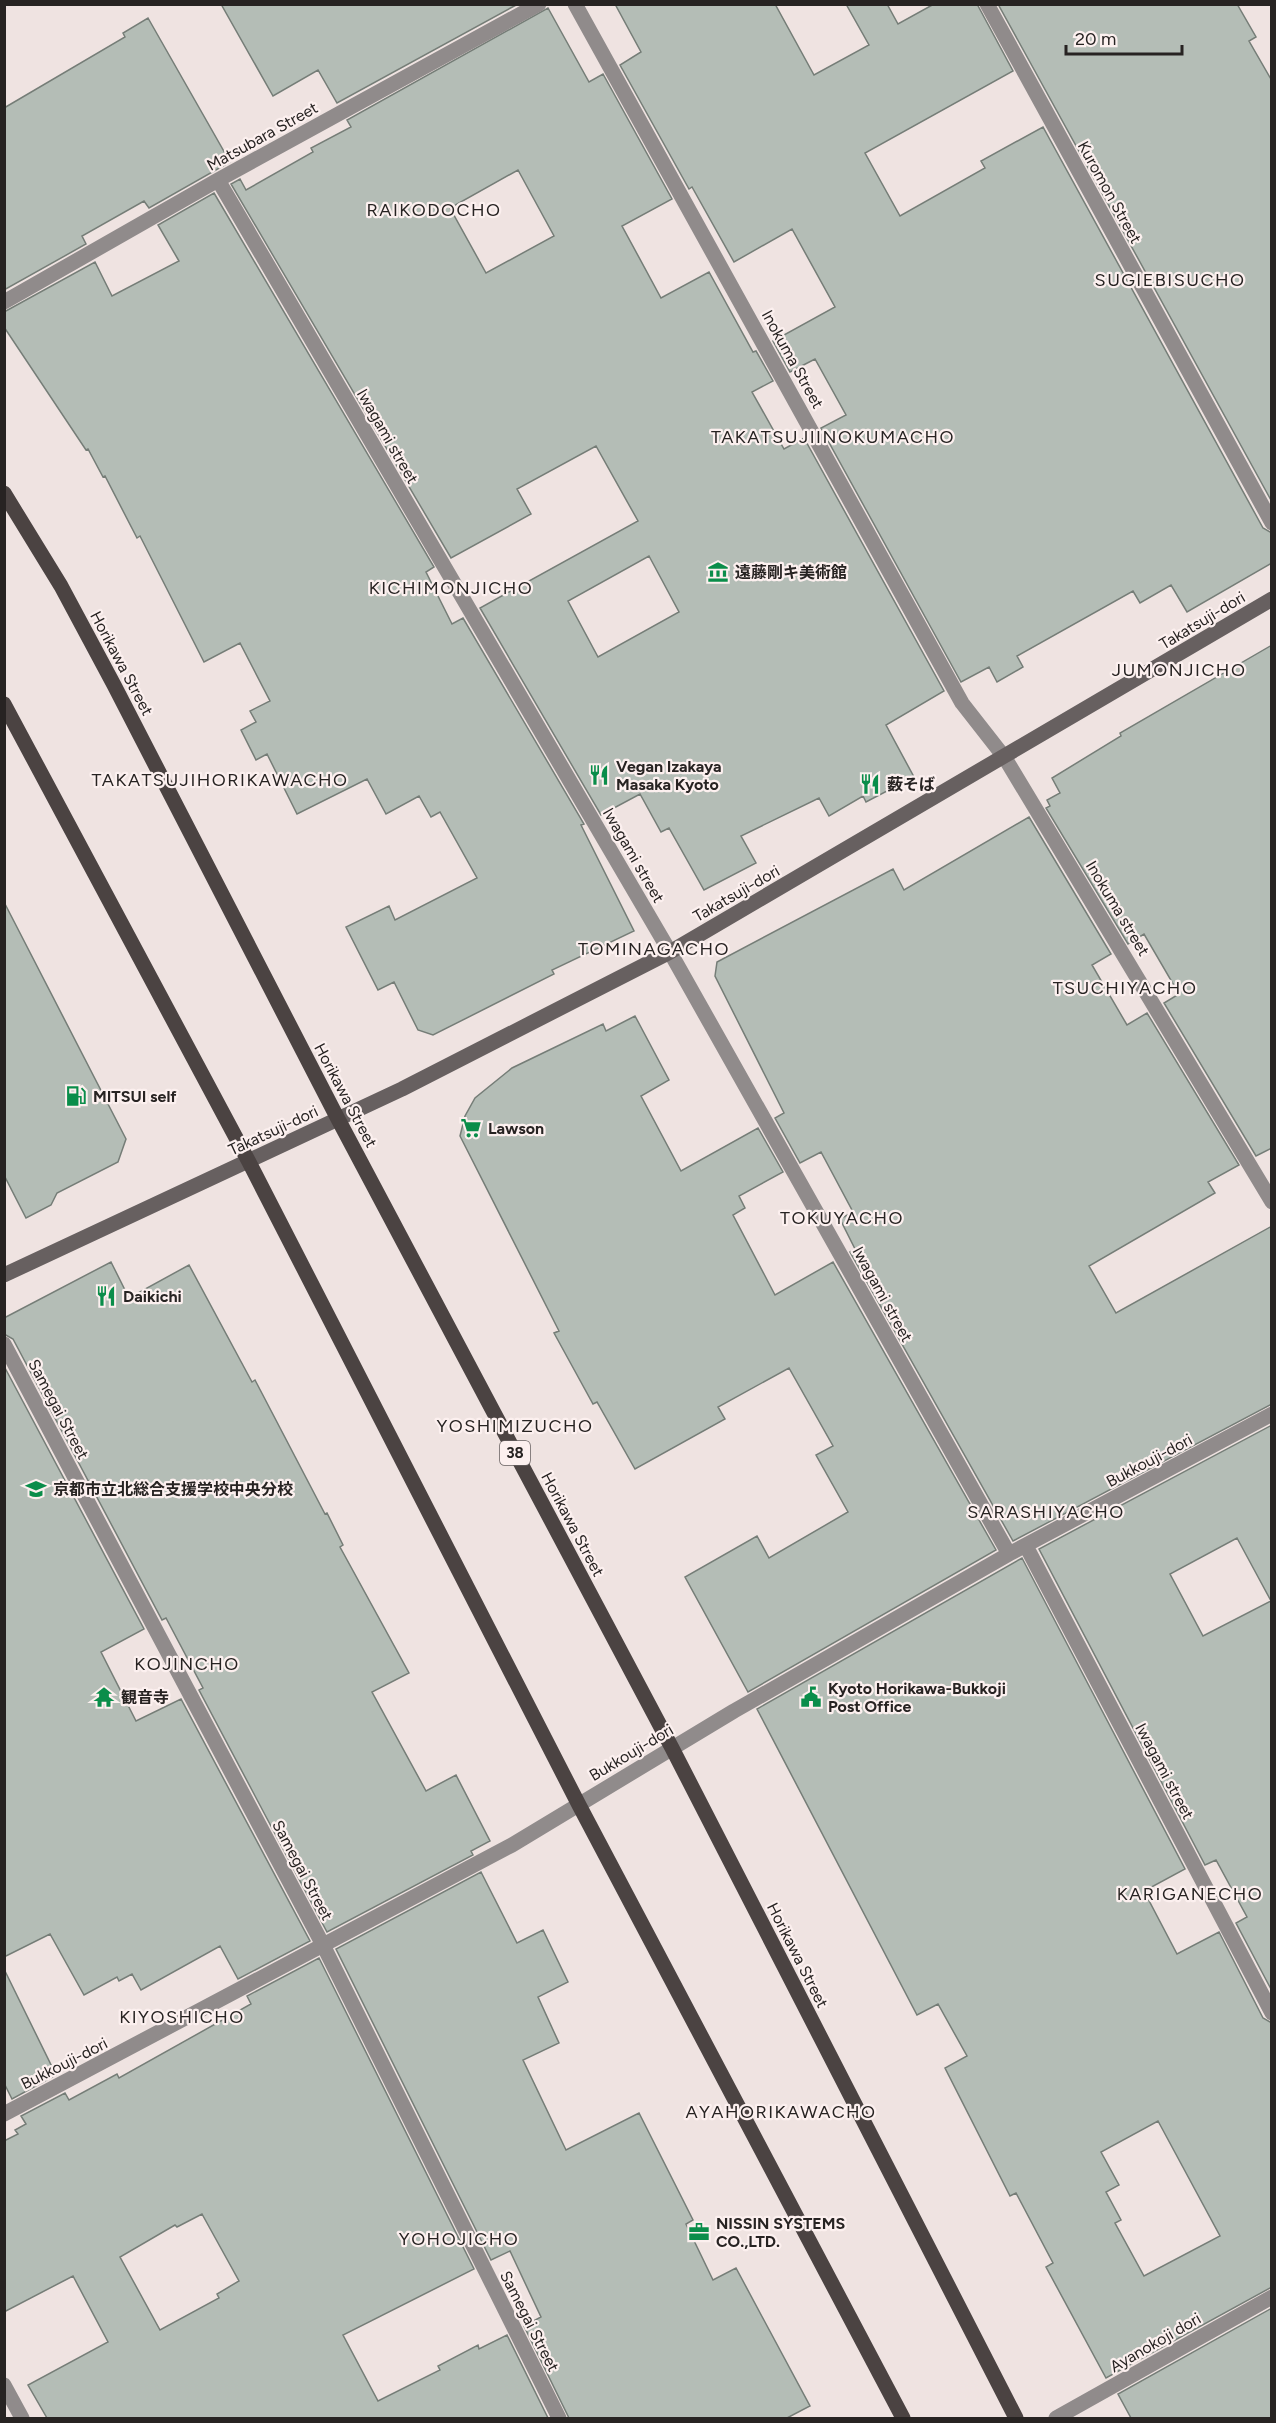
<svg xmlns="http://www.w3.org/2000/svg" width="1276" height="2423" font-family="Figtree,'Noto Sans JP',sans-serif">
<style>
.building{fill:#b4bdb6;stroke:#757d77;stroke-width:1.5;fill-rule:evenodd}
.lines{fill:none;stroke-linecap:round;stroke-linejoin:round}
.lane{stroke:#908b8b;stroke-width:15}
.street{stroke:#908b8b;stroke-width:15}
.secondary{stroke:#676060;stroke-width:15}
.primary{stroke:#4b4342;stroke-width:15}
.labels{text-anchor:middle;stroke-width:4.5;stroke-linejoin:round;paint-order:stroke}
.shield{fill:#fcf0ef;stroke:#676060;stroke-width:1.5}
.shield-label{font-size:15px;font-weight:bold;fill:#272322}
.street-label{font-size:16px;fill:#272322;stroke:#fcf0ef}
.poi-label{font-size:16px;font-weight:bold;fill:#272322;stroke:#fcf0ef;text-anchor:start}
.neighbourhood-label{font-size:18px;letter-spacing:1.5px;fill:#272322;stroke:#fcf0ef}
</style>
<rect width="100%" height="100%" fill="#efe3e1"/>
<!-- building -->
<path class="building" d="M221,4H518L337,103L318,70L273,96Z
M615,4H775L814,75L869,45L846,4H887L898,24L934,4H977L1013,71L865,153L900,216L985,168L981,161L1043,127L1263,528L1272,533V563L1187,612L1171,585L1140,603L1133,591L1017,656L1023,667L997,682L989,667L961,682L821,428L846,415L815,359L790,372L773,341L835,307L792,229L734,262L692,187L689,189L620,65L641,52Z
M998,4H1237L1256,37L1249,41L1272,81V502Z
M548,8L589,82L603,74L672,199L622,226L661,298L709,272L753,352L756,351L773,381L752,392L784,449L804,438L944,691L886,725L914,777L866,802L863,796L829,816L819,798L741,836L756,863L704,890L669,828L661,832L640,794L601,815L480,608L638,521L596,446L517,489L531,514L451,558L231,184L240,179L246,190L313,152L311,148L351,127L347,120ZM518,170L554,236L486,273L450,208ZM649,556L679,612L598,657L568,601Z
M148,18L230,162L149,208L144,201L82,236L86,244L4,290V108L125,37L123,33Z
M214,193L434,567L426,572L452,624L463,618L584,824L581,825L634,931L552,970L554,974L433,1035L418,1030L394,982L378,990L346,927L389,906L395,920L477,878L440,812L431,817L419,796L386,814L367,779L297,814L267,754L256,760L241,730L256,722L250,711L270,701L240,643L204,662L140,536L137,538L105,476L103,477L88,449L86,450L4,327V312L95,262L112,296L179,261L158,225Z
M1272,645V1148L1256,1156L1164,1003L1179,994L1144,934L1128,944L1046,808L1050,806L1047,800L1060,793L1052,778L1121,736L1120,733Z
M1029,817L1111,954L1092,965L1127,1025L1147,1013L1239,1165L1208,1182L1215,1193L1089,1266L1116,1313L1272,1226V1404L1013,1541L850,1252L855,1249L840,1219L853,1212L821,1152L800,1163L775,1118L784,1113L715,976L717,962L893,869L904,890Z
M4,902L126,1139L118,1162L57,1193L51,1205L26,1218L4,1175Z
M635,1016L669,1080L641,1096L681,1171L758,1128L783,1172L739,1196L745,1208L733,1215L775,1295L833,1262L996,1550L748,1692L685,1577L757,1536L769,1558L848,1512L816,1455L833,1446L789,1368L718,1407L725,1419L635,1469L597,1402L593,1404L554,1333L559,1331L460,1136L465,1116L475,1098L512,1068L603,1024L606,1031Z
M111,1262L129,1298L189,1265L252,1382L255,1380L325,1514L327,1513L343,1545L340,1547L409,1673L372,1692L426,1791L456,1775L490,1841L471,1851L473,1855L327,1932L199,1690L203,1688L166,1618L162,1620L13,1339L4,1334V1318Z
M4,1366L144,1629L101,1652L136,1721L181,1699L310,1941L238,1979L220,1946L141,1990L132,1974L119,1981L117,1977L84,1995L50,1934L4,1957Z
M1272,1425V1991L1236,1923L1247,1917L1216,1860L1205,1865L1039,1549ZM1237,1538L1271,1601L1203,1636L1170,1574Z
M1022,1558L1185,1869L1144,1891L1177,1954L1219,1932L1263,2018L1272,2023V2287L1106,2378L1046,2267L1053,2263L1016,2193L1010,2196L945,2068L967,2056L938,2004L917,2015L757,1709ZM1158,2121L1220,2236L1144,2276L1115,2223L1121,2220L1106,2192L1119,2185L1101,2152Z
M481,1872L517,1943L543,1930L568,1982L538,1997L559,2043L523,2060L566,2150L639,2113L693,2220L686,2224L713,2280L736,2268L810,2406L787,2418H569L524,2326L541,2317L510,2251L491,2260L336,1949Z
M319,1958L474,2269L343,2335L378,2401L440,2370L438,2366L478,2345L479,2349L507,2335L548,2418H47L28,2385L108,2342L73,2276L4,2312V2141L18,2134L15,2130L26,2124L21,2116L65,2093L69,2100L117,2074L119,2078L251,2004L247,1996ZM202,2214L239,2281L217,2294L219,2298L160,2330L120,2257L175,2225L177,2227Z
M4,1969L56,2075L12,2099L4,2083Z
M1272,2308V2418H1131L1118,2394Z"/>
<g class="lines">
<!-- lane -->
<path class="lane" d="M1005,758L1272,1202"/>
<!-- street -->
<path class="street" d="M575,4L962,703L1005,758
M987,4L1272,523
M218,180L670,952L1009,1554
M4,302L218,180L539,4
M4,1344L323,1945L559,2418
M1026,1546L1272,2013
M4,2114L512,1845L734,1711L1009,1554L1272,1414
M4,2385L22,2418
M1056,2418L1272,2297"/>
<!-- secondary -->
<path class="secondary" d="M4,1275L402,1089L670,952L1272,599"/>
<!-- primary -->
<path class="primary" d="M4,493L61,586L114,685L338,1119L672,1748L1016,2418
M4,704L249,1162L579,1805L903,2418"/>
</g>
<!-- icons -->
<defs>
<g id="museum-bare" transform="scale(1.62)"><path d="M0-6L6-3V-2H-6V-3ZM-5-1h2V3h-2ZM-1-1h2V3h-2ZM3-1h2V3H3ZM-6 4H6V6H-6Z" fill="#0a8d4a" stroke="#fcf0ef" stroke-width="2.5" paint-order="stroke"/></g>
<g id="restaurant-bare" transform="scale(1.62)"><path d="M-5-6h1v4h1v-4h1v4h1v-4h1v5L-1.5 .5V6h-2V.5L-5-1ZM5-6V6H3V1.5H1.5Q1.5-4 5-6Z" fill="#0a8d4a" stroke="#fcf0ef" stroke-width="2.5" paint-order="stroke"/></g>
<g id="fuel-bare" transform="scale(1.62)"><path d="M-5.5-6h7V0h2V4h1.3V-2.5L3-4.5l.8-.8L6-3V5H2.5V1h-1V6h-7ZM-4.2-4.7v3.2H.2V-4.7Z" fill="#0a8d4a" stroke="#fcf0ef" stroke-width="2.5" paint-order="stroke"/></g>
<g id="supermarket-bare" transform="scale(1.62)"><path d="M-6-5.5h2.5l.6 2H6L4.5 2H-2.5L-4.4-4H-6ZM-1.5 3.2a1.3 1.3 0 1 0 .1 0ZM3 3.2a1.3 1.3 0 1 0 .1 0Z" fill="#0a8d4a" stroke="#fcf0ef" stroke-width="2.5" paint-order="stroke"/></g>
<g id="school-bare" transform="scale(1.62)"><path d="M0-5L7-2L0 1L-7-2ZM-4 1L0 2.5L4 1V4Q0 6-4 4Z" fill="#0a8d4a" stroke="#fcf0ef" stroke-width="2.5" paint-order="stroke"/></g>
<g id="temple-bare" transform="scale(1.62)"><path d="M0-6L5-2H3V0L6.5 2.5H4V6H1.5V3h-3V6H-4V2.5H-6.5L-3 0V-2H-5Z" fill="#0a8d4a" stroke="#fcf0ef" stroke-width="2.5" paint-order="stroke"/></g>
<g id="civic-bare" transform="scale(1.62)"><path d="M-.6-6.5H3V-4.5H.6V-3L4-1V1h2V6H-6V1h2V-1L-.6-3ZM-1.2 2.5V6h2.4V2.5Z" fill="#0a8d4a" stroke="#fcf0ef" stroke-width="2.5" paint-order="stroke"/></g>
<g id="office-bare" transform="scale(1.62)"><path d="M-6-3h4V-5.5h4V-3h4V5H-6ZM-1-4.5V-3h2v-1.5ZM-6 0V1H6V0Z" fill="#0a8d4a" stroke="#fcf0ef" stroke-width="2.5" paint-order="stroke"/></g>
</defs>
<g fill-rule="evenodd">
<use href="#museum-bare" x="718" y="572"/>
<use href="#restaurant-bare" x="599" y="775"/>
<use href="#restaurant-bare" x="870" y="784"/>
<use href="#fuel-bare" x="76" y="1096"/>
<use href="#supermarket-bare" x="471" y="1128"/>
<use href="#restaurant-bare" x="106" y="1296"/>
<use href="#school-bare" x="36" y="1489"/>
<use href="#temple-bare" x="104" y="1697"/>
<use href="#civic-bare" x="811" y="1697"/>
<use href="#office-bare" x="699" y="2232"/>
</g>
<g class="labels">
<!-- shield labels -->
<rect class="shield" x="500" y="1441" width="30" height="24" rx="4.5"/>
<g class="shield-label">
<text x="515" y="1458">38</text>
</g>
<!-- street labels -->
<g class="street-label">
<text transform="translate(262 136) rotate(-29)" y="6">Matsubara Street</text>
<text transform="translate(1110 192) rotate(61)" y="6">Kuromon Street</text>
<text transform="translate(793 359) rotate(61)" y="6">Inokuma Street</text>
<text transform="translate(388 436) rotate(60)" y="6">Iwagami street</text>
<text transform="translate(1202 620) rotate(-31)" y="6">Takatsuji-dori</text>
<text transform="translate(122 663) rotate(62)" y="6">Horikawa Street</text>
<text transform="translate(634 855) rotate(60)" y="6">Iwagami street</text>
<text transform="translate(736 893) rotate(-30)" y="6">Takatsuji-dori</text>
<text transform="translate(1118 908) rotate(59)" y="6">Inokuma street</text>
<text transform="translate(346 1095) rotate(62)" y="6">Horikawa Street</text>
<text transform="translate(273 1130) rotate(-25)" y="6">Takatsuji-dori</text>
<text transform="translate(883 1294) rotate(61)" y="6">Iwagami street</text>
<text transform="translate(59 1409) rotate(62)" y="6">Samegai Street</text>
<text transform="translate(1149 1460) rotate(-28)" y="6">Bukkouji-dori</text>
<text transform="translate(573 1524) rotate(62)" y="6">Horikawa Street</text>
<text transform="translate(631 1752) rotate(-31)" y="6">Bukkouji-dori</text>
<text transform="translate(1165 1771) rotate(62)" y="6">Iwagami street</text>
<text transform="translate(303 1870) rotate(62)" y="6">Samegai Street</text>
<text transform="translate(798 1955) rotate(63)" y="6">Horikawa Street</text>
<text transform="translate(64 2063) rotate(-27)" y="6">Bukkouji-dori</text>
<text transform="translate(530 2321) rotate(63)" y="6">Samegai Street</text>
<text transform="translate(1155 2342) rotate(-30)" y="6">Ayanokoji dori</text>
</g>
<!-- poi labels -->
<g class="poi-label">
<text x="735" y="578">遠藤剛キ美術館</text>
<text x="616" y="772">Vegan Izakaya<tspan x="616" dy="18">Masaka Kyoto</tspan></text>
<text x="887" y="790">薮そば</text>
<text x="93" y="1102">MITSUI self</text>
<text x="488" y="1134">Lawson</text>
<text x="123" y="1302">Daikichi</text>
<text x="53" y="1495">京都市立北総合支援学校中央分校</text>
<text x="828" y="1694">Kyoto Horikawa-Bukkoji<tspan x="828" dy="18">Post Office</tspan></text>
<text x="121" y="1703">観音寺</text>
<text x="716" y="2229">NISSIN SYSTEMS<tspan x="716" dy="18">CO.,LTD.</tspan></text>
</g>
<!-- neighbourhood labels -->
<g class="neighbourhood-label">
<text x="434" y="216">RAIKODOCHO</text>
<text x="1170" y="286">SUGIEBISUCHO</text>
<text x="833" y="443">TAKATSUJIINOKUMACHO</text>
<text x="451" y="594">KICHIMONJICHO</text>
<text x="1179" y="676">JUMONJICHO</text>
<text x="220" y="786">TAKATSUJIHORIKAWACHO</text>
<text x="654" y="955">TOMINAGACHO</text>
<text x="1125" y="994">TSUCHIYACHO</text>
<text x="842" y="1224">TOKUYACHO</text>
<text x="515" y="1432">YOSHIMIZUCHO</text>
<text x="1046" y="1518">SARASHIYACHO</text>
<text x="187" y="1670">KOJINCHO</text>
<text x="1190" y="1900">KARIGANECHO</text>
<text x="182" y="2023">KIYOSHICHO</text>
<text x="781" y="2118">AYAHORIKAWACHO</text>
<text x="459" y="2245">YOHOJICHO</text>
</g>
</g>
<!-- border -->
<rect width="1276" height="2423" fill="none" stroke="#272322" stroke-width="12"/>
<!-- scale -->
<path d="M1066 45v9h116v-9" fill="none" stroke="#272322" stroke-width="3"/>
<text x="1075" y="45" font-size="18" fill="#272322" stroke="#fcf0ef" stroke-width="4.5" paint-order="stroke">20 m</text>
</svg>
